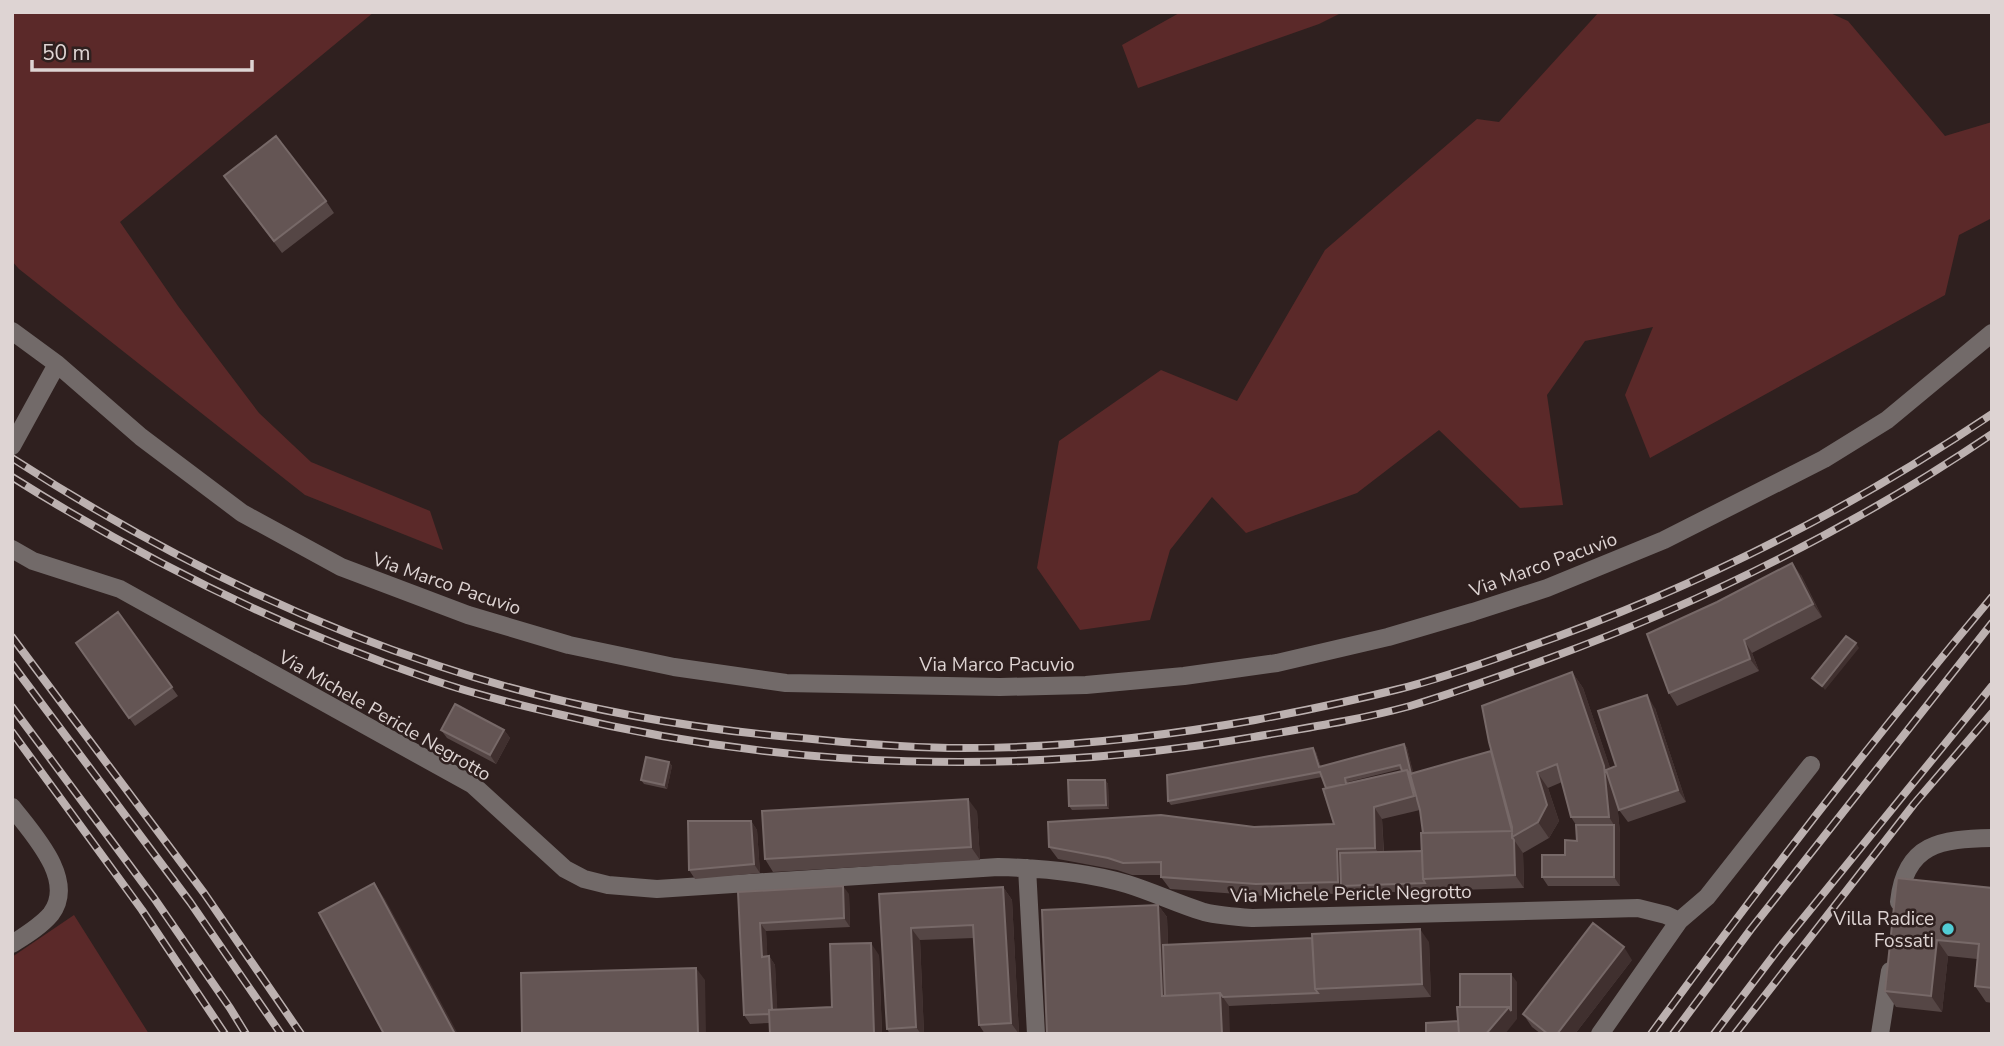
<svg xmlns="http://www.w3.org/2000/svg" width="2004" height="1046" font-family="'Nunito Sans',sans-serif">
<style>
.green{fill:#5b2929}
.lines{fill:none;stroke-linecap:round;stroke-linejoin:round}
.minor{stroke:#726a69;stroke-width:18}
.rail-casing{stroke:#bcb1b0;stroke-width:8}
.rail{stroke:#2f201f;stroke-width:5;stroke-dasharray:16;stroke-linecap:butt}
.wall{fill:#554645;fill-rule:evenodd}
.shaded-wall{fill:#40302f}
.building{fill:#645554;stroke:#776968;stroke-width:2}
.poi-dot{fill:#51ccd4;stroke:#2f201f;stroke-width:2.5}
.labels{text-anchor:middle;stroke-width:5;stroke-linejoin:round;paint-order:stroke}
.street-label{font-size:19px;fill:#ded4d3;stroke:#2f201f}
.poi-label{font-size:19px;fill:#ded4d3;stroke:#2f201f;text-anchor:end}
</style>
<rect width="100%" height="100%" fill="#2f201f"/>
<!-- green -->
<path class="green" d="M12,12H374L120,222L178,306L259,413L311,462L430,511L443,550L305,495L19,269L12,261Z
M1181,12H1343L1319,24L1138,88L1122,45Z
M1599,12H1828L1848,21L1945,136L1992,122V218L1959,235L1945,295L1650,458L1625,395L1653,327L1585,341L1547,395L1563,505L1520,508L1439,430L1357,493L1246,533L1212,497L1170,550L1150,620L1080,630L1037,568L1059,441L1161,370L1237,401L1325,250L1477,119L1499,122Z
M74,915L149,1034H12V957Z"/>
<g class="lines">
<!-- minor -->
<path class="minor" d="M12,331L57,364L141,437L242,513L341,567L468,615L569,645L674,667L786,683L1000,687L1086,685L1184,676L1277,663L1388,637L1473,612L1547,588L1664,540L1824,459L1887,420L1992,333
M12,446L57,364
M12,549L33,561L120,589L473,785L565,869L584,879L608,885L657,889L998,867C1040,868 1086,872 1127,884C1153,892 1178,904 1204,912C1220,916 1237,917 1253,918L1638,908L1666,915L1679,921
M12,807C32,833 77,880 51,914C41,926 26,935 12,944
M1027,868L1036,1034
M1899,902C1905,843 1941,839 1992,838
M1600,1034L1679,921L1707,897L1811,765
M1880,1034L1890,971"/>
<!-- rail casing -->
<g class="rail-casing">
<path id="rail" d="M12,458C145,544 289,617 439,666C556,705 679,728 802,738C851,743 900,747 949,748C1052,749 1154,738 1255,720C1303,711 1351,701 1399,689C1440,679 1481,664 1520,650C1687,592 1845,513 1992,414
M12,477C144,560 283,629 430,679C473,694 518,705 562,715C789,770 1025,776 1254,737C1306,728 1359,720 1410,706C1457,692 1504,675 1550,658C1706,601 1854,527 1992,434
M12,637L204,893L301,1034
M12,664L190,902L281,1034
M12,707L154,898L230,1008L246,1034
M12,732L142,910L225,1034
M1651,1034C1760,885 1873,739 1992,597
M1673,1034L1751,929L1992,623
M1714,1034L1780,947L1992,686
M1735,1034L1914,804L1992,713"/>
</g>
<!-- rail -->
<use href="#rail" class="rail"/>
</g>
<!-- wall -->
<path class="wall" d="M224,176L326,201L334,213L282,253Z
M1801,575L1822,617L1752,653L1759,671L1677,706L1669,693Z
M118,612L178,696L135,726L76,643Z
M1572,672L1583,688L1610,768L1616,766L1655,708L1686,802L1628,822L1619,810L1617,803L1620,833V886H1548L1542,877L1565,855L1577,841L1576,825L1571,817L1562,782L1548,788L1559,821L1549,838L1523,853L1524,888L1265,896L1170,889L1161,877V875H1132L1117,870L1058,859L1049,847L1254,827L1334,824L1326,788L1322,777L1171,805L1168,801L1316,752L1321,767L1404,744L1407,748L1413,773L1491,751ZM1401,769L1402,771L1348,783V782ZM1420,810L1423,833L1422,851L1384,852L1382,819Z
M441,730H504L510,738L496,764L447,738Z
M669,762L672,766L667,789L644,784L641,780Z
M1105,780L1108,784L1109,809L1072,810L1069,806Z
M977,811L980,860L773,872L765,859Z
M751,821L757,830L760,873L695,879L689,870Z
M1003,887L1012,900L1019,1034H985L979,1025L974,938L920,940L924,1034H890L887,1029L879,894Z
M1992,888V1003L1986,1002L1975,986L1977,959L1948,956L1942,1012L1896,1007L1885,991Z
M738,892L849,894L850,927L766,931L767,956H769L775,965L777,1010L832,1007L879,955L882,1034H770L769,1023L750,1024L744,1015Z
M1158,905L1167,917L1168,945L1429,942L1431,997L1229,1006L1047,1034Z
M1632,960L1575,1034H1541L1532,1027L1523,1014Z"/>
<!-- shaded-wall -->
<path class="shaded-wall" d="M1792,563L1801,575L1822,617L1813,604Z
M1744,640L1752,653L1759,671L1750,659Z
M1856,643L1859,648L1825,690L1822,686Z
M1572,672L1583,688L1615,782L1620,833V886L1614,877V825L1609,817Z
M1647,695L1655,708L1686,802L1678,790Z
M504,730L510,738L496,764L490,755Z
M1404,744L1407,748L1423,809L1414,796L1407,770Z
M1313,748L1316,752L1322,771L1319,767Z
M669,762L672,766L667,789L664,785Z
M1537,772L1548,788L1559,821L1549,838L1538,822Z
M1105,780L1108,784L1109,809L1106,805Z
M968,799L977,811L980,860L971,847Z
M1374,807L1382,819L1384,860L1375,848Z
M751,821L757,830L760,873L754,864Z
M1514,840L1523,853L1524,888L1515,875Z
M1337,849L1346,861L1341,886L1338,882Z
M374,883L385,899L458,1034H455Z
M843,886L849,894L850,927L844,918Z
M1003,887L1012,900L1019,1034L1011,1023Z
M1158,905L1167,917L1170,1000L1162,996Z
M760,923L766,931L768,965L762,957Z
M911,928L920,940L924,1034H921L916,1027Z
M1420,929L1429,942L1431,997L1422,984Z
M1937,940L1948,956L1942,1012L1931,996Z
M871,943L879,955L882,1034H874Z
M1624,947L1632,960L1575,1034H1557Z
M769,956L775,965L778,1022L772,1014Z
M696,968L705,980L706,1034H698Z
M1511,974L1517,982V1019L1505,1034H1486Z
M1220,993L1229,1006L1230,1034H1222Z"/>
<!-- building -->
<path class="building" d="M276,136L326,201L274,241L224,176Z
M1792,563L1813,604L1744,640L1750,659L1669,693L1647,634L1717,602Z
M118,612L172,687L129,718L76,643Z
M1846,636L1856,643L1822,686L1812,678Z
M1572,672L1604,766L1609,817H1571L1557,764L1537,772L1547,805L1538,822L1512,837V827L1489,742L1482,706Z
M1647,695L1678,790L1619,810L1606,770L1616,766L1598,711Z
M455,704L504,730L490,755L441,730Z
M1404,744L1411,774H1410L1407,770L1402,771L1400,765L1345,778L1346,784L1326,788L1320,772L1168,801L1167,775L1313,748L1319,767Z
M1491,751L1512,831L1423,833L1420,810L1410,774Z
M646,757L669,762L664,785L641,780Z
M1407,770L1414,796L1374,807L1375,848L1337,849L1338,882L1256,884L1161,877V862L1123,863L1108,858L1049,847L1048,822L1161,815L1254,827L1334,824L1323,789Z
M1068,780H1105L1106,805L1069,806Z
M968,799L971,847L765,859L762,811Z
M688,821H751L754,864L689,870Z
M1576,825H1614V877H1542V855H1565V840L1577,841Z
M1512,831V837L1514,840L1515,875L1423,879L1421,833Z
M1422,851L1423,879L1425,883L1341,886L1340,853Z
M1897,878L1992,888V988L1975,986L1979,944L1937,940L1931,996L1885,991Z
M374,883L455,1034H384L319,913Z
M843,886L844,918L760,923L762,957L769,956L772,1010H769V1014L744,1015L738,892Z
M1003,887L1011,1023L979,1025L973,925L911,928L916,1027L887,1029L879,894Z
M1158,905L1162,996L1220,993L1222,1034H1047L1042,910Z
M1593,923L1624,947L1557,1034H1548L1523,1014Z
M1420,929L1422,984L1315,989L1312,934Z
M1312,938L1315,989L1318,993L1223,997L1220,993L1165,996L1163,945Z
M871,943L874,1034H770L769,1010L832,1007L830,944Z
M696,968L698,1034H522L521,973Z
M1460,974H1511V1011L1509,1007H1460Z
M1457,1007H1509L1486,1034H1459Z
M1458,1021L1459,1034H1426V1023Z"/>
<!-- markers -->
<circle class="poi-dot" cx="1948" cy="929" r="7"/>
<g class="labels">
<!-- street labels -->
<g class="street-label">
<text transform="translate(1543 564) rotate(-20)" y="7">Via Marco Pacuvio</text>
<text transform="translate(447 583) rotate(19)" y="7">Via Marco Pacuvio</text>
<text x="997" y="671">Via Marco Pacuvio</text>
<text transform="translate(385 715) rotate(30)" y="7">Via Michele Pericle Negrotto</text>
<text transform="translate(1351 893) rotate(-1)" y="7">Via Michele Pericle Negrotto</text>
</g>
<!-- poi labels -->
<g class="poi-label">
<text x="1934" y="925">Villa Radice<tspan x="1934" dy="22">Fossati</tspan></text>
</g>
</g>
<!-- border -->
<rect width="2004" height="1046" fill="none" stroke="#ded4d3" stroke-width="28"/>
<!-- scale -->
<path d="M32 60v10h220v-10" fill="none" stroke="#ded4d3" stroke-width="3.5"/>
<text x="42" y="60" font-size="21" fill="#ded4d3" stroke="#2f201f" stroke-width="5" paint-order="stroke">50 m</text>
</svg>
